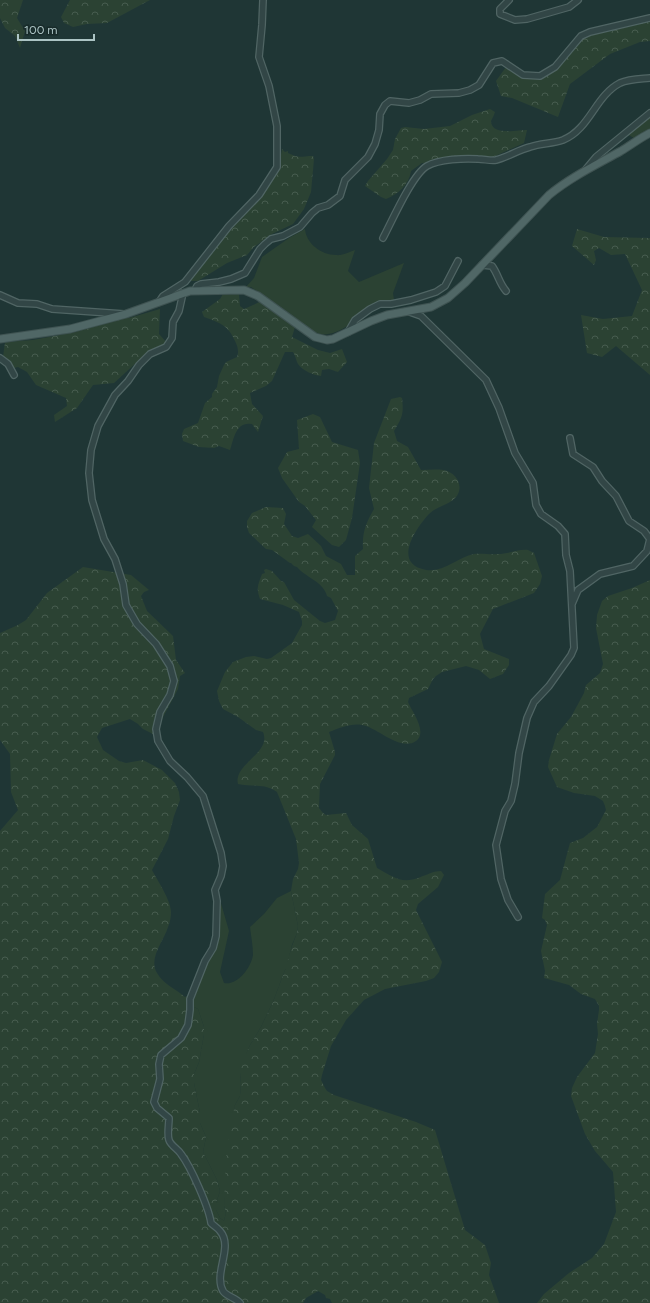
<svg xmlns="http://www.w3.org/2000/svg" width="650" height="1303" font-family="Figtree,sans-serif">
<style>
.grass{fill:#2b4233}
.forest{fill:url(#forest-crowns)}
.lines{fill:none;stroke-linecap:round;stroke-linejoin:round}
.minor-casing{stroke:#506564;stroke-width:8}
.major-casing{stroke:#3f5352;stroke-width:9}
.minor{stroke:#324646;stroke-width:5.5}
.major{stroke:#506766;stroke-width:7}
</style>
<defs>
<pattern id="forest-crowns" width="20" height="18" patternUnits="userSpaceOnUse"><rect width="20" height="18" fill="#2b4233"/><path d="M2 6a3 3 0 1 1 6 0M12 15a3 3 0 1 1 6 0" fill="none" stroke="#475c4f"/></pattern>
</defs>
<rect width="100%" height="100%" fill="#1f3635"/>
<!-- grass -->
<path class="grass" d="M650,117V131L637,140L627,134Z
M305,229C306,243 321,255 336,255C342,256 349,252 355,250L348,271L359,282L404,263L393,293L394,300C366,304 366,310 347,326C341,331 327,336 320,334C309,330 299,320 289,313C277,304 264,296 251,287H246L254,278L262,257L289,238Z
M291,891L298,926L297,933L292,945L286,969L285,970L273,1002L261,1027L249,1047L240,1073L241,1083L240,1096L235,1105L224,1206L226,1213L224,1221L220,1218L216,1210V1203L220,1191L217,1180L203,1152L206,1137L200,1123V1113L194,1083V1074L199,1062L204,1034V1027L198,1009L192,1006L219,921L218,893L229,931L220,972L224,983C237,986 251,968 253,955C253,946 251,936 250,927L264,914L277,898Z"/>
<!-- forest -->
<path class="forest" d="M0,0H23L17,18L25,31L20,48L15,36L5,28L0,18Z
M70,0H150L107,23L87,24L73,27L64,23L61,17Z
M650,20V41L640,42L610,54L570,84L558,117L512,98L501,96L496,81L506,67L522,77L549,71L584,38L596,33L607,32L640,24Z
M490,109L495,112C494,115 492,119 491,121C491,136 518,130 527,130L524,143L491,158L422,163L411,171C409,185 398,194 386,199L381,197L365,186L368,181L387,159L393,150L395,139L401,128L405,127L424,129L450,126L472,115Z
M282,149L285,152L288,151V153C300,159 301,156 313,156L314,159L311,192L304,209L293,224L272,234L254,247L247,255L227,263L198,281H190L215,246L261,197L278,171Z
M577,229L604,237L650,238V375L616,346L602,357L587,353L581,315L603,319L632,316L642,290L625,254L611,255L599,248L594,251L596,260L594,265L572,246Z
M223,294H239L240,306L244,309L262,301L295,327L292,337L318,350L330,353L342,349L347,362L338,372L329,369L322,370L321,376C313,375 303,371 298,364C296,360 296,357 293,352H285L272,381L266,386L250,393L252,404L263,416L258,432L252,424C236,421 234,438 230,450L219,446L214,448L199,447L183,441L182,434L184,429L198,423L205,403L212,397V394L217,387L219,376L224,365L226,362L237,357C239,352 238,347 235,341C228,325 220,323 204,317L202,312L220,299Z
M160,309L159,334L167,343L148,352L114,383L93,385L77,408L55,422L54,415L67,406L66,398L36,385L27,372L18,367L14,368L10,363L3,357L5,342L33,340L75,332L127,316L129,318Z
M400,397L402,398C404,414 402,418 394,431L397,441L408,447L421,470C428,470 436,469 443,470C458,472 466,490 453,500C445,506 436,507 429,514C415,529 392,564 426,570C443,573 458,557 474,554C482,553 491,555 498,554C509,554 518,549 528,550L534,553L542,576L540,584L534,593L493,609L481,632L480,634L484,649L509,659V665L503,674L490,679L479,670L466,666L442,672L436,676L433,679L428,689L409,698L408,702C412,712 428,732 416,741C400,752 377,727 362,725C351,723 340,728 329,732L335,752V755L320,784L319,808L323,813L326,815L346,813L352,825L368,839L377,868C395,878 402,885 423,876C429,874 434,871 441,871L444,875L438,887L418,904L416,910L442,962L439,972L434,978L426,981L385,989L364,1000L346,1020L331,1046L322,1075L321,1080L325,1088L327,1091L334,1095L416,1122L435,1130L465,1230L485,1245L491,1263L489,1275L499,1303H332L330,1299L326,1298L325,1295L318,1291L306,1298L303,1303H0V831L18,810L11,792L10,754L0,740V633L18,625L26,620L47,593L83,567L131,575L149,590L144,592L141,596L147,611L173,636L176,660L185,673L180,676L178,689L162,719L158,731L153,734L143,729L138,724L130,719L102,728L97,737L103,750L119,761L126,763L143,760L162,770L175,783L179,792L180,800L174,816L168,839L152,870C157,880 171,900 171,912C171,916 170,923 168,927C164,941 148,958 157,973C164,985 176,989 185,997L187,996L192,1006L198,1009L204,1027V1034L199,1062L194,1074V1083L200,1113V1123L206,1137L203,1152L217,1180L220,1191L216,1203V1210L220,1218L224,1221L226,1213L224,1206L226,1158L231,1124L235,1105L240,1096L241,1083L240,1073V1068L249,1047L261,1027L273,1002L285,970L286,969V966L292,946L297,933L298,926L291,891L293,879L298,869L299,863L296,839L277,792C265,783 252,787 238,784C233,764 272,753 263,732L256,730L238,717L223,709L219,701L217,691L225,672L233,662L246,657L254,656L267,659L271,658L292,643L302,625V621L299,612L283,605L260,599C256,588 258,585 262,574L265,573L264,570L266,569L272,571L281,581L284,582L294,600L320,621L325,623L335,620L338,611L331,598L327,596C324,582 305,577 297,567L294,566L291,563H290L272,550L266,549L249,533L247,527V521L252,513L266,507L283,508L286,514L284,524L292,536L298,538L308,534L321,546L326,556L341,564L347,575H355V556L363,549C362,532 366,523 374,509L369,488L374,443L391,399Z
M313,414L320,417L332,442L358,450L360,463L352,518L346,540L339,547L332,545L312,527L316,520L305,506L299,502L282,478L278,468L287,452L299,449L297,420Z
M650,580V1303H537L544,1294L569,1273L592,1258L604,1244L616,1212L613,1172L595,1151L585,1134L571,1096L572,1088L577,1077L595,1053L598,1034L597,1024L599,1010V1006L595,999L581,994L569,985L544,978L545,971L541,951L547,925L545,920L542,918L545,894L560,880L570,843L583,838L597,827L606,810L605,806L603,801L595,796L574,793L557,787L548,767L549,760L557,734L571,717L584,693L586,685L600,673L603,664L596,628L597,615L602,601L608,596L632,588Z"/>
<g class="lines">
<!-- minor casing -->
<g class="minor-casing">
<path id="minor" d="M509,0L500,9V14L515,20L527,19L569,7L578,0
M586,169L596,157L650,113
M383,238C392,221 412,175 427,166C439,159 465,158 478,159C484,159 491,161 496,160C508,157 518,150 530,147C541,143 552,144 563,140C590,129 595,96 620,83C629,79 640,79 650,78
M482,265L492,266C498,274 499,283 506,291
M195,290L197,286L201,284L219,282L231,279L245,273L260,249L265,244L271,239L283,236L300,227L312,213L318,208L328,205L340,196L345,180L368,157L375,144L379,130L380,114L385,105L390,101L409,103L420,100L431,94L459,93L470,90L479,85L493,63L502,61L523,75L540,76L555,67L581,36L590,32L650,18
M183,293L179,311L173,322L172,338L166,347L150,354L139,365L128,381L115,395L98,426L91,450L89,473L92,500L104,539L115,559L123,584L126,605L137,624L156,644L170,666L174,681L170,695L160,712L156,729L158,741L170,761L187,777L203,796L221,853L223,866L221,876L215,890L217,901L216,936L213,948L205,961L190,999V1010L188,1025L181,1038L161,1055L159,1064L160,1079L154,1102L157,1108L169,1118C169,1125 167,1134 169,1140C171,1146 178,1149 181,1154C191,1167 209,1208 211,1223C214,1226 218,1228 220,1231C234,1247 213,1273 223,1291C226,1296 236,1298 240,1303
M0,295L18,303L37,304L52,309L124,314
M159,302L163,296L185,282L229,226L259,195L277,167V126L269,86L259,57L262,25L263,0
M407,311L421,316L486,380L499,408L515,453L533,483L536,505L541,514L558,526L565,534L566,555L570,571L574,648L571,655L549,686L534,702L527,718L519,753L515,784L511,801L505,811L496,845L501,879L508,900L518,917
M348,332L355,320L370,309L380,304H391L411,300L436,292L445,286L458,261
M0,358L8,364L14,375
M570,438L573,454L593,467L602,481L616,496L629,521L644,531L650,539L647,551L633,566L600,574L578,590L572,604"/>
</g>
<!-- major casing -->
<g class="major-casing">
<path id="major" d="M0,339L70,329L126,314L190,291L244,290L258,296L315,337L327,340L333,339L371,321L387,315L431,307L448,298L465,283L549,195C571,177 596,165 621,151C631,145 640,138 650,133"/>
</g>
<!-- minor -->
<use href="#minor" class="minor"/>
<!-- major -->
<use href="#major" class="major"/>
</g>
<!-- scale -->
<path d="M18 34v6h76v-6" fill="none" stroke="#acc4c4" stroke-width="2"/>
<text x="24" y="34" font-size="12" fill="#acc4c4" stroke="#182b2a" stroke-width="3" paint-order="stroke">100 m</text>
</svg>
